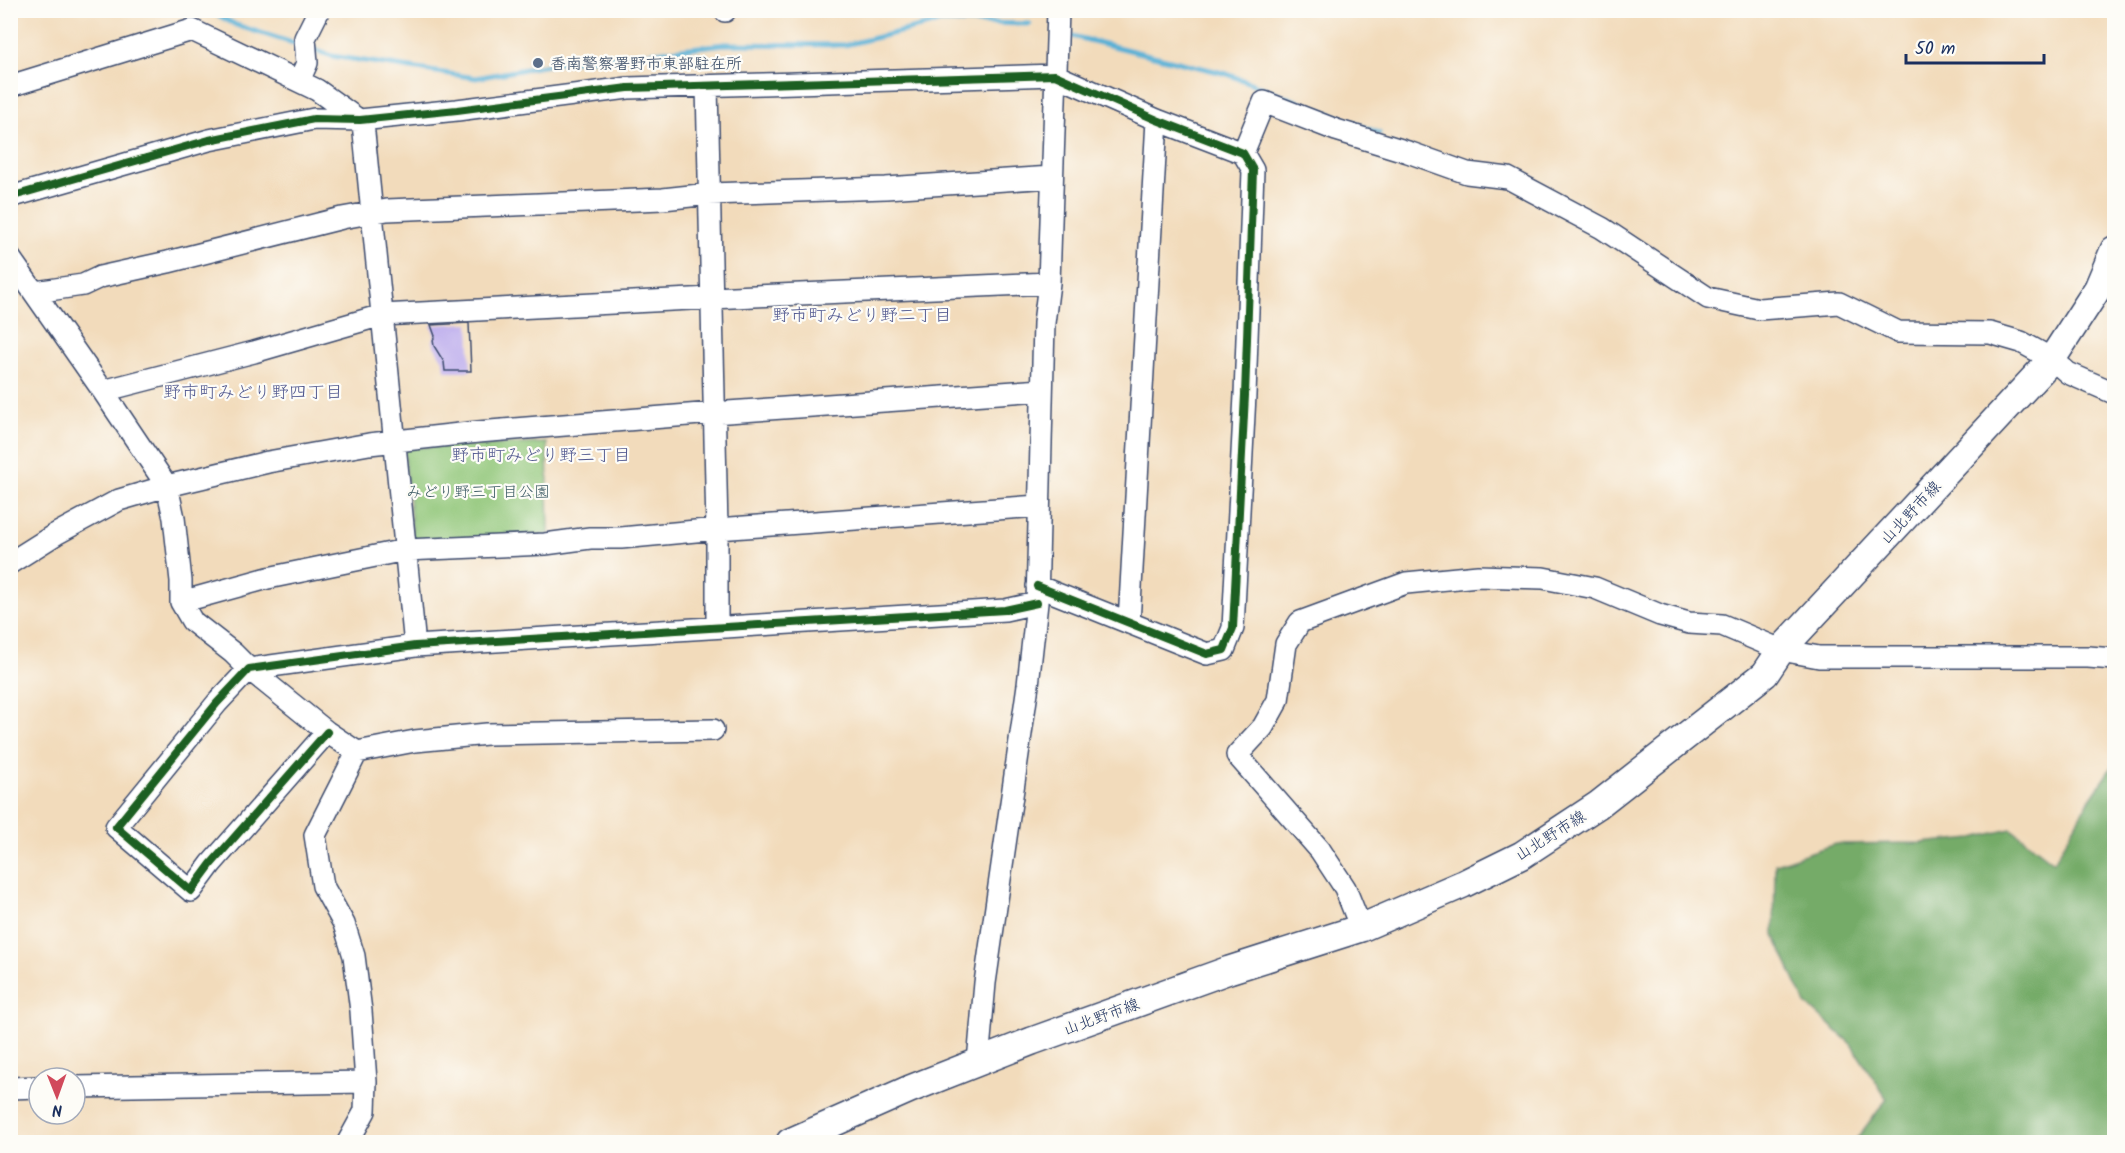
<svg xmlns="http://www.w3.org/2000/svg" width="2125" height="1153" font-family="Kalam,'Klee One',sans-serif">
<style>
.green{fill:#90c678;stroke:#567a6b;stroke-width:1.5}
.forest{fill:#74ab68;stroke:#486d63;stroke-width:1.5}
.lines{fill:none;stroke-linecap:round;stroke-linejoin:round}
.stream{stroke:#59b0d5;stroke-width:5}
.building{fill:#b7a6ec}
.minor-casing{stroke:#3b496c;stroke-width:24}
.major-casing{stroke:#3b496c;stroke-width:30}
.minor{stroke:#fff;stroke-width:21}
.major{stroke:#fff;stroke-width:27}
.cycleway-casing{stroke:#fdfcf7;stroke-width:11}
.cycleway{stroke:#1b5e20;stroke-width:8}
.service-dot{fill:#5c6f8a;stroke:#fdfcf7;stroke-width:2}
.labels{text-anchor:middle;stroke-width:4.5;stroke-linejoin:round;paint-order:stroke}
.service-label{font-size:16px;font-weight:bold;fill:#4e5e75;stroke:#fdfcf7;text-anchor:start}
.park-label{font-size:16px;fill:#3e5c66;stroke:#fdfcf7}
.street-label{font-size:16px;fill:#1b2f5e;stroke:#fdfcf7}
.neighbourhood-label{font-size:18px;fill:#525990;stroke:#fdfcf7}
</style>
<rect width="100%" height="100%" fill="#fdfcf7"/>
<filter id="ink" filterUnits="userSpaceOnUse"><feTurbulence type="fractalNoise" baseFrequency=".0167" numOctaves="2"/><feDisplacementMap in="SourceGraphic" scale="12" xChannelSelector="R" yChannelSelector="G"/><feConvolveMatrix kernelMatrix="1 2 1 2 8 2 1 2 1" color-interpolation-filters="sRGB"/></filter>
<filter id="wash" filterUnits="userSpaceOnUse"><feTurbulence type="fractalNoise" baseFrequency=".008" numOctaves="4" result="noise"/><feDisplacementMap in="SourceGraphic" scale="24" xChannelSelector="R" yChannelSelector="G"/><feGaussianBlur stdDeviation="1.35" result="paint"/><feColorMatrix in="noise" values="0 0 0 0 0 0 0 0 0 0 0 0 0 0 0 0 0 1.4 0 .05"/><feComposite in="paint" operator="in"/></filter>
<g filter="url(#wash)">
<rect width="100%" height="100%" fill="#f2dbbb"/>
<!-- green -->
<path class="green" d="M547,443L549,534L413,540L404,448Z"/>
<!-- forest -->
<path class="forest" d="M2111,768L2114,770V1142H1854L1887,1099L1851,1044L1805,1003L1774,935L1775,864L1835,844L1921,843L1973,838L2011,829L2054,862L2088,802Z"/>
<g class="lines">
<!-- stream -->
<path class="stream" d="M209,10L236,25L302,46
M1072,36L1227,74L1379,133
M311,49L332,56L476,78L559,63L725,44L845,45L941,22L1030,24"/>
</g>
<g id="blocks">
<!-- building -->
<path class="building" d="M469,323L471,371H445L444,362L434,346L433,340L435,336L431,325Z"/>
</g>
</g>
<g filter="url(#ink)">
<use href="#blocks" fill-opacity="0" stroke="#3b496c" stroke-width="1.5"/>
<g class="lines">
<!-- minor casing -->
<g class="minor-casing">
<path id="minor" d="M725,10V11
M299,81L307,63L305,38L319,10
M10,86L192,30L317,90L363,123L415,646
M707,86L717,529V627
M1243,153L1264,102L1336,130L1408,152L1467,173L1508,178L1602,228L1708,298L1759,309L1839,303L1898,332L1990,333L2021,342L2052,359L2068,373L2114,393
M10,197L209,140L314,119L360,120L457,110L628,88L1055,75L1157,120L1243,153L1253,170L1245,395L1233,628L1224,650L1207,654L1037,586
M10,258L103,391L167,486L174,518L181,581V602L192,621L233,653L249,669L327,732L357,752L415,741L487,734L713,730
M35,292L83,285L100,277L168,262L342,218L387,210L663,199L709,194L886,188L1052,177
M103,391L254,352L382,315L711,298L1049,283
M10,563L56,534L119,500L167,486L268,462L369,444L478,432L713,413L1042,390
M181,602L268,578L405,550L545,544L590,538H621L717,529L1039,506
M1129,623L1157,120
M327,732L211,864L191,891L116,827L217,703L249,669L415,646L1005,610L1037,603
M1361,928L1345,888L1320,850L1237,755L1263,727L1278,700L1286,644L1300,622L1406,583L1478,576L1543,578L1595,588L1660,615L1689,623L1722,625L1781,650L1819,657H2088L2114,659
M978,1062L985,983L1028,685L1037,603L1044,323L1049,283L1058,10
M75,1087L366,1082
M10,1088L39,1087
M348,1142L365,1111L366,1082L361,1011L354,956L344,924L323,886L315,835L357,752"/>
</g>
<!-- major casing -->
<g class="major-casing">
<path id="major" d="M790,1142L910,1089L1032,1041L1229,970L1361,928L1463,884L1522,855L1598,805L1765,674L1781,650L2052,359L2098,288L2114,250"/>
</g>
<!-- minor -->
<use href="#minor" class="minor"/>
<!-- major -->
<use href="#major" class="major"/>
<!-- cycleway casing -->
<g class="cycleway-casing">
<path id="cycleway" d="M10,197L209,140L314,119L360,120L457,110L628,88L1055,75L1157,120L1243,153L1253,170L1245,395L1233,628L1224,650L1207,654L1037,586
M327,732L211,864L191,891L116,827L217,703L249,669L415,646L1005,610L1037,603"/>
</g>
<!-- cycleway -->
<use href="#cycleway" class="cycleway"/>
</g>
</g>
<!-- markers -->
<circle class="service-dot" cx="538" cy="63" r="6"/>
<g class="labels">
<!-- service labels -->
<g class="service-label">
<text x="550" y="69">香南警察署野市東部駐在所</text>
</g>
<!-- park labels -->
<g class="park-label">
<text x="478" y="497">みどり野三丁目公園</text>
</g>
<!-- street labels -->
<g class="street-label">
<text transform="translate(1910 512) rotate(-47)" y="6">山北野市線</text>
<text transform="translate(1550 835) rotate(-32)" y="6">山北野市線</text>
<text transform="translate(1101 1016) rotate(-20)" y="6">山北野市線</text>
</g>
<!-- neighbourhood labels -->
<g class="neighbourhood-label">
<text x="862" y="321">野市町みどり野二丁目</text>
<text x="253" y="398">野市町みどり野四丁目</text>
<text x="541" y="461">野市町みどり野三丁目</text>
</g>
</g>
<!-- margin -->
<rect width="2125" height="1153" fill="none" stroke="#fdfcf7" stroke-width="36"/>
<!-- north arrow -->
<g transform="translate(57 1096) rotate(179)"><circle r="28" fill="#fdfcf7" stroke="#a3aaba" stroke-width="1.5"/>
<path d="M0-4.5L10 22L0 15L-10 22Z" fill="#d1495b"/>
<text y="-9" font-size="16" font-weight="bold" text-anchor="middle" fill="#1b2f5e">N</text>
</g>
<!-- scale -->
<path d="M1906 54v9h138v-9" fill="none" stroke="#1b2f5e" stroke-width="3"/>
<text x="1915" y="54" font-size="18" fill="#1b2f5e" stroke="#fdfcf7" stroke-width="4.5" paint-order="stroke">50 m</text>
</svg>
